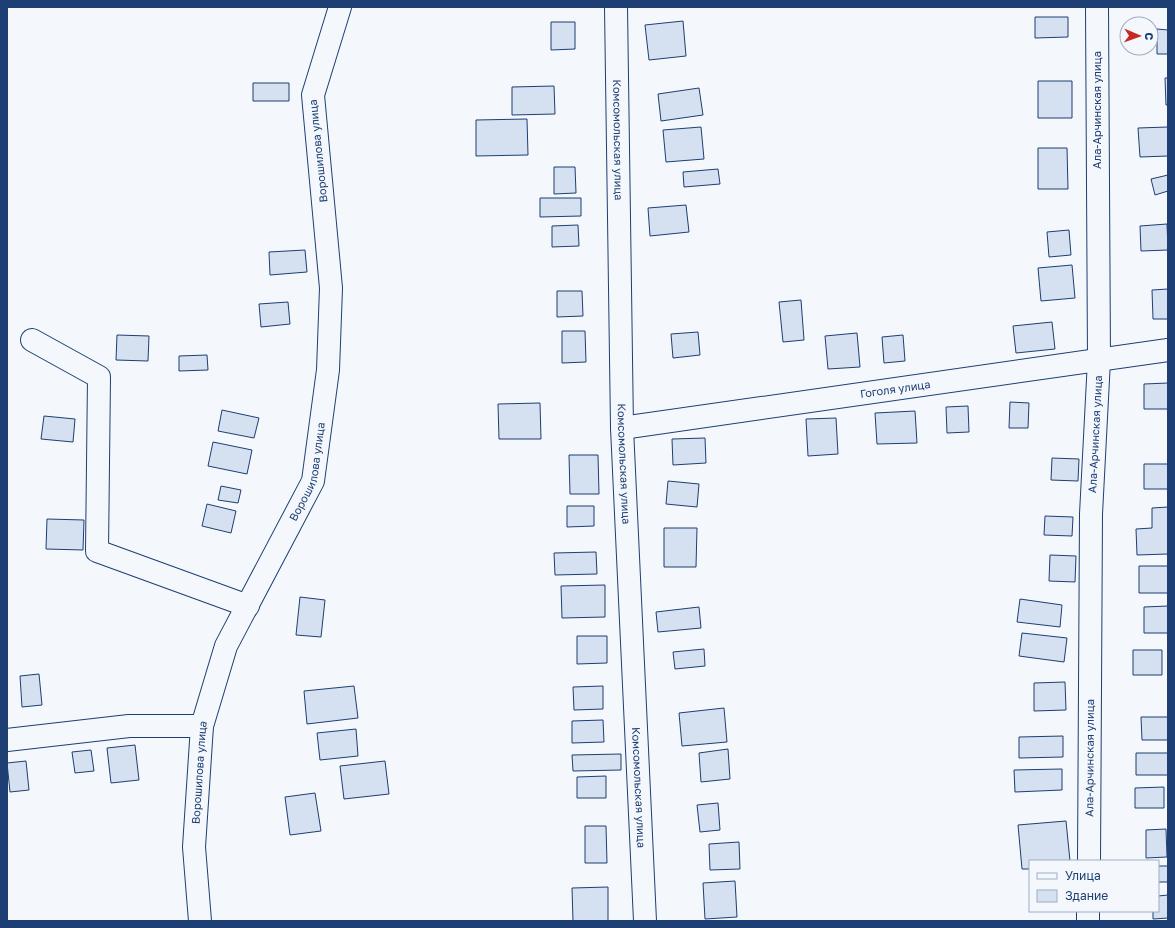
<svg xmlns="http://www.w3.org/2000/svg" width="1175" height="928" font-family="'Golos Text',sans-serif">
<style>
.building{fill:#d5e0f0;stroke:#1d3f73}
.lines{fill:none;stroke-linecap:round;stroke-linejoin:round}
.minor-casing{stroke:#1d3f73;stroke-width:24}
.minor{stroke:#f4f7fb;stroke-width:22}
.labels{text-anchor:middle;stroke-width:3;stroke-linejoin:round;paint-order:stroke}
.street-label{font-size:11px;fill:#1d3f73;stroke:#f4f7fb}
</style>
<rect width="100%" height="100%" fill="#f4f7fb"/>
<!-- building -->
<path class="building" d="M1035,17H1068V37L1035,38Z
M683,21L686,56L649,60L645,25Z
M551,22H575V49L551,50Z
M1157,29L1168,30V54H1157Z
M1165,78H1168V105H1166Z
M1038,81H1072V118H1038Z
M253,83H289V101H253Z
M554,86L555,114L512,115V87Z
M699,88L703,115L661,121L658,94Z
M527,119L528,155L476,156V120Z
M701,127L704,159L666,162L663,130Z
M1168,127V156L1140,157L1138,128Z
M1038,148H1067L1068,189H1038Z
M554,167H575L576,193L554,194Z
M718,169L720,184L684,187L683,172Z
M1168,175V191L1155,195L1151,179Z
M540,198H581V216L540,217Z
M686,205L689,232L650,236L648,208Z
M1167,224L1168,250L1141,251L1140,226Z
M578,225L579,246L552,247V226Z
M1069,230L1071,255L1049,257L1047,232Z
M305,250L307,272L270,275L269,252Z
M1072,265L1075,298L1041,301L1038,268Z
M1168,289V319H1153L1152,290Z
M557,291H582L583,316L557,317Z
M801,300L804,340L783,342L779,302Z
M288,302L290,324L261,327L259,304Z
M1052,322L1055,349L1016,353L1013,326Z
M562,331H585L586,362L562,363Z
M698,332L700,355L673,358L671,334Z
M857,333L860,367L828,369L825,336Z
M117,335L149,336L148,361L116,360Z
M903,335L905,361L884,363L882,337Z
M207,355L208,370L179,371V356Z
M1168,383V409H1144V384Z
M1010,402L1029,403L1028,428H1009Z
M540,403L541,439H499L498,404Z
M968,406L969,432L947,433L946,407Z
M222,410L259,418L254,438L218,431Z
M915,411L917,443L877,444L875,413Z
M44,416L75,419L73,442L41,439Z
M836,418L838,454L808,456L806,419Z
M705,438L706,463L673,465L672,439Z
M213,442L252,450L247,474L208,466Z
M569,455H598L599,494H570Z
M1052,458L1079,459L1078,481L1051,480Z
M1144,464H1168V489H1144Z
M668,481L699,484L697,507L666,504Z
M221,486L241,490L238,503L218,500Z
M207,504L236,511L231,533L202,526Z
M567,506H594V526L567,527Z
M1168,507V554L1137,555L1136,529L1152,528V508Z
M1045,516L1073,517L1072,536L1044,535Z
M47,519L84,520L83,550L46,549Z
M664,528H697L696,567H664Z
M596,552L597,574L555,575L554,553Z
M1050,555L1076,556L1075,582L1049,581Z
M1139,566H1168V593H1139Z
M605,585V617L562,618L561,586Z
M300,597L325,600L321,637L296,635Z
M1020,599L1062,605L1060,627L1017,622Z
M1168,606V633H1144V607Z
M699,607L701,628L658,632L656,612Z
M1022,633L1067,638L1064,662L1019,656Z
M577,636H607V663L577,664Z
M704,649L705,666L675,669L673,652Z
M1133,650H1162V675H1133Z
M39,674L42,705L22,707L20,676Z
M1065,682L1066,710L1034,711V683Z
M354,686L358,718L307,724L304,691Z
M603,686V709L574,710L573,687Z
M724,708L727,742L682,746L679,713Z
M1141,717H1168V740H1142Z
M603,720L604,742L572,743V721Z
M356,729L358,756L320,760L317,733Z
M1063,736V757L1019,758V737Z
M135,745L139,780L111,783L107,748Z
M728,749L730,779L701,782L699,753Z
M91,750L94,771L75,773L72,752Z
M1136,753H1168V775H1136Z
M621,754V770L573,771L572,755Z
M26,761L29,790L10,792L7,763Z
M385,761L389,794L344,799L340,766Z
M1062,769V790L1015,792L1014,770Z
M606,776V798H577V777Z
M1164,787V808H1135V788Z
M315,793L321,831L290,835L285,797Z
M718,803L720,830L700,832L697,805Z
M1066,821L1070,861H1030V869H1022L1018,825Z
M585,826H606L607,863H585Z
M1166,829L1167,857L1146,858V830Z
M739,842L740,869L710,870L709,844Z
M1158,866H1168V882H1158Z
M735,881L737,917L705,919L703,883Z
M608,887V921H573L572,888Z
M1168,895V918L1153,919V911H1158V896Z"/>
<g class="lines">
<!-- minor casing -->
<g class="minor-casing">
<g id="minor">
<path id="s1" d="M616,7L622,428L645,921"/>
<path d="M32,340L99,377L97,551L248,606"/>
<path id="s2" d="M622,428L1168,350"/>
<path d="M7,740L129,726H202"/>
<path id="s3" d="M1089,861L1091,514L1099,360L1097,7"/>
<path id="s4" d="M200,921L194,847L202,726L226,646L313,481L328,370L331,288L313,95L340,7"/>
<path d="M1088,921V911"/>
</g>
</g>
<!-- minor -->
<use href="#minor" class="minor"/>
</g>
<g class="labels">
<!-- street labels -->
<g class="street-label">
<text transform="translate(1097 110) rotate(-90)" y="4">Ала-Арчинская улица</text>
<text dy="4" stroke="none"><textPath href="#s1" startOffset="133">Комсомольская улица</textPath></text>
<text transform="translate(318 151) rotate(-96)" y="4">Ворошилова улица</text>
<text dy="4" stroke="none"><textPath href="#s2" startOffset="276">Гоголя улица</textPath></text>
<text dy="4" stroke="none"><textPath href="#s3" startOffset="427">Ала-Арчинская улица</textPath></text>
<text dy="4" stroke="none"><textPath href="#s1" startOffset="457">Комсомольская улица</textPath></text>
<text dy="4" stroke="none"><textPath href="#s4" startOffset="473">Ворошилова улица</textPath></text>
<text dy="4" stroke="none"><textPath href="#s3" startOffset="103">Ала-Арчинская улица</textPath></text>
<text dy="4" stroke="none"><textPath href="#s4" startOffset="149">Ворошилова улица</textPath></text>
<text dy="4" stroke="none"><textPath href="#s1" startOffset="781">Комсомольская улица</textPath></text>
</g>
</g>
<!-- border -->
<rect width="1175" height="928" fill="none" stroke="#1d3f73" stroke-width="16"/>
<!-- legend -->
<rect x="1029" y="860" width="130" height="52" fill="#f4f7fb" stroke="#9eadc5"/>
<rect x="1037" y="873" width="20" height="6" fill="#f4f7fb" stroke="#9eadc5"/>
<text x="1065" y="880" font-size="12" fill="#1d3f73">Улица</text>
<rect x="1037" y="890" width="20" height="12" fill="#d5e0f0" stroke="#9eadc5"/>
<text x="1065" y="900" font-size="12" fill="#1d3f73">Здание</text>
<!-- north arrow -->
<g transform="translate(1139 36) rotate(92)"><circle r="19" fill="#f4f7fb" stroke="#9eadc5"/>
<path d="M0-3L7 15L0 10L-7 15Z" fill="#c62828"/>
<text y="-6" font-size="11" font-weight="bold" text-anchor="middle" fill="#1d3f73">С</text>
</g>
</svg>
